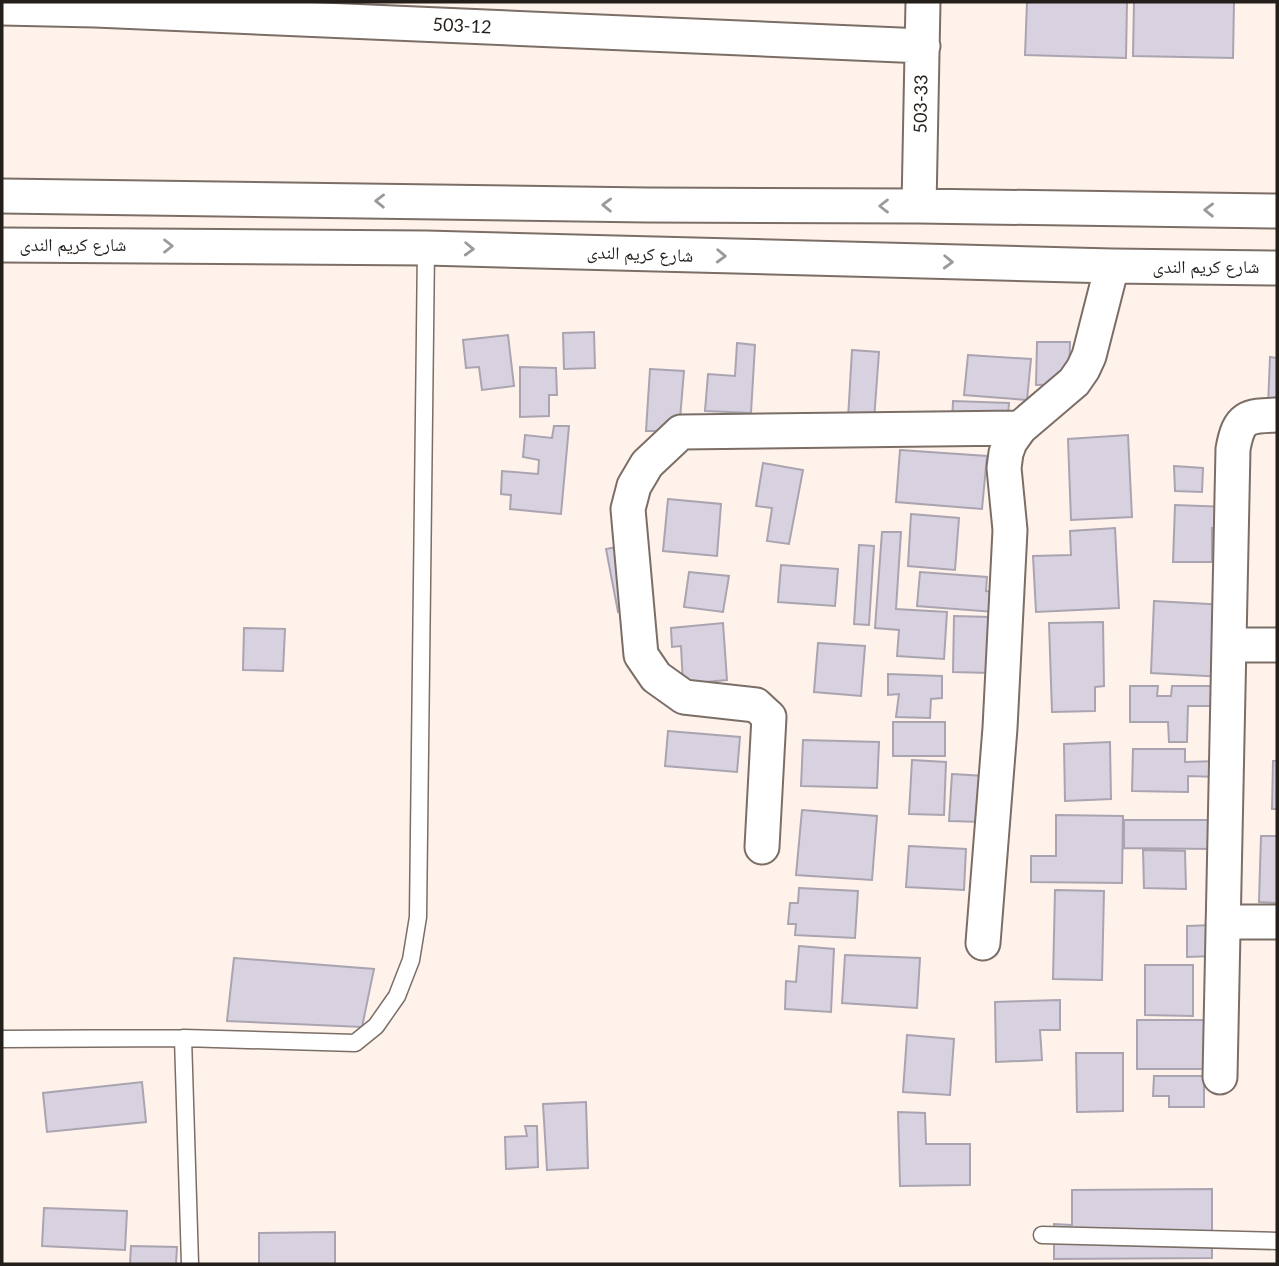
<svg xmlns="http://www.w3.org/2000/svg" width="1279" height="1266" font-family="Lato,'Noto Naskh Arabic',sans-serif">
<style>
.building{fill:#d8d2e0;stroke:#aaa4b1;stroke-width:2}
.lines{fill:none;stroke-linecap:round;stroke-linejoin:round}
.service-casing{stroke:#7b6e66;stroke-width:19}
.minor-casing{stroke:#7b6e66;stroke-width:37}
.service{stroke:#fff;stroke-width:16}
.minor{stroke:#fff;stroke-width:33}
.oneway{stroke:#9c9a98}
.labels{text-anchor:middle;stroke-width:5;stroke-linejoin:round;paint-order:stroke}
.street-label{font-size:18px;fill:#241f1b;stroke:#fff}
</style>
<rect width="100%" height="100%" fill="#fef2eb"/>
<!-- building -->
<path class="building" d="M1027,2H1127L1126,58L1025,55Z
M1134,2H1234L1233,58L1133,56Z
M594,332L595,368L564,369L563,333Z
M508,335L514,386L482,390L479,367L466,368L463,340Z
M1037,342H1070L1069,384L1036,385Z
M737,343L755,345L751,413L705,411L708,374L735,376Z
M852,350L879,352L874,420L848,419Z
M968,355L1031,359L1027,400L964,395Z
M1270,357L1277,358V406H1268Z
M520,367L556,368L557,395H549V416L520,417Z
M650,369L684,371L679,431H646Z
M953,401L1009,403L1007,425L952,423Z
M554,426H569L561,514L510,509L511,495L501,494L502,471L538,474L539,460L523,457L525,435L552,438Z
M1128,435L1132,517L1071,520L1068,439Z
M900,450L987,456L982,509L896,502Z
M763,463L803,470L789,544L767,541L772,508L756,506Z
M1174,466L1203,468L1202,492L1175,491Z
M668,499L721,504L717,556L663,551Z
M1175,505L1229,507V529L1212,528V562H1173Z
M911,514L959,518L955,570L908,566Z
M1115,528L1119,608L1036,612L1033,556L1071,555L1070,531Z
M882,532H901L896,609L947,612L944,659L897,656L899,630L875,628Z
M627,545L639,607L618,612L606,549Z
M859,545L874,546L869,625L854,624Z
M781,565L838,569L835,606L778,602Z
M689,572L729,576L723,612L684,607Z
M920,572L987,577L986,591L996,592L994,612L917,606Z
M1154,601L1227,605L1224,677L1151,673Z
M954,616L991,617L990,673L953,672Z
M1103,622L1104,686L1095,687V711L1052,712L1049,623Z
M723,623L727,680L683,684L681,646L672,647L671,628Z
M244,628L285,629L283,671L243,670Z
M818,643L865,646L861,696L814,692Z
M888,674L942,676V698L931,699L930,718L896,717L899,694L888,695Z
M1130,686H1158L1157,696H1171L1172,686H1220L1221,706H1188L1187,742H1169L1168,722H1130Z
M893,722H945V756H893Z
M668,731L740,737L737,772L665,766Z
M803,740L879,742L877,788L801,786Z
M1110,742L1111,799L1065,801L1064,744Z
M1133,749H1185V762L1219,761V777L1188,776V792L1132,791Z
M912,760L946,762L944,815L909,814Z
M1273,761H1277V809H1272Z
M952,774L985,776L982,822L949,821Z
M802,810L877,816L872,880L796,875Z
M1056,815L1123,816L1122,883L1031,882V856H1056Z
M1124,820H1214L1213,849L1124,848Z
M1261,836H1277V903L1259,902Z
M909,846L966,849L964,890L906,887Z
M1143,850L1185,851L1186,889L1144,888Z
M799,888L858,891L855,938L795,935L796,924H788L790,903H798Z
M1055,890L1104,891L1102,980L1053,979Z
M1213,925V956L1187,957V926Z
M799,946L834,949L831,1012L785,1009L786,981L796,982Z
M845,955L920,958L917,1008L842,1003Z
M234,958L374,969L362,1027L227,1021Z
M1145,965H1193V1016L1145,1015Z
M1060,1000V1030H1040L1042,1060L996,1062L995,1002Z
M1137,1020H1210V1069H1137Z
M907,1035L954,1039L950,1095L903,1092Z
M1076,1053H1123V1111L1077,1112Z
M1154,1076H1204V1107H1169V1096H1153Z
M142,1082L146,1122L47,1132L43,1093Z
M586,1102L588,1168L547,1170L543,1104Z
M898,1112L925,1113L926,1144H970V1185L900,1186Z
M525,1126H537L538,1167L506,1169L505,1137L527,1136Z
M1212,1189V1258L1054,1259V1224L1072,1225V1190Z
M44,1208L127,1211L125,1250L42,1246Z
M335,1232V1264H259V1233Z
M131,1246L177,1247L176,1264H130Z"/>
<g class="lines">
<!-- service casing -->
<g class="service-casing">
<path id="service" d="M183,1038L190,1264
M2,1039L183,1038L355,1043L376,1026L397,996L411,960L418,917L426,248
M1042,1235L1277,1241"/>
</g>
<!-- minor casing -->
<g class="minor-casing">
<path id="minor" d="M2,8L95,10L923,46
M2,196L647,205L919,206L1277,211
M919,206L923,2
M2,245L426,248L1112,266L1277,268
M1229,645H1277
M762,847L769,717L756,705L684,697L656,677L641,655L628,509L634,486L647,464L681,432L1020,428
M1223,922H1277
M983,943L1000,728L1010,530L1004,468L1006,453L1010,442L1020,428L1074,382L1083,369L1089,356L1112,266
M1220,1077L1233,449C1239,416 1247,416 1277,415"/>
</g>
<!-- service -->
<use href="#service" class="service"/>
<!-- minor -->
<use href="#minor" class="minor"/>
</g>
<!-- one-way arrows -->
<defs><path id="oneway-chevron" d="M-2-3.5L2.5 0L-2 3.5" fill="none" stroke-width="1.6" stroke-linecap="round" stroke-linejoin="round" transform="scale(1.75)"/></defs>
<g class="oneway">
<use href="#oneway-chevron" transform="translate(380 201) rotate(-179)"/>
<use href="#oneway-chevron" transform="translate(607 205) rotate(-179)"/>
<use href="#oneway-chevron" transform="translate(884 206) rotate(-180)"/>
<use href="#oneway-chevron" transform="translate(1209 210) rotate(-179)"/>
<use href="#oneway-chevron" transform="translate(168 246)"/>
<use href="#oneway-chevron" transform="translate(469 249) rotate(2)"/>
<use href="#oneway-chevron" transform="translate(721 256) rotate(2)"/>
<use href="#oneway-chevron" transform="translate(948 262) rotate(2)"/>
</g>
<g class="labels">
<!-- street labels -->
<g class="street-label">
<text transform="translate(462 26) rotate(3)" y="6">503-12</text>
<text transform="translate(921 104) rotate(-89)" y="6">503-33</text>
<text x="73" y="251">شارع كريم الندى</text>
<text transform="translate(640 254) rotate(2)" y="6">شارع كريم الندى</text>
<text x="1206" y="273">شارع كريم الندى</text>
</g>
</g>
<!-- border -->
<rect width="1279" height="1266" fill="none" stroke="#241f1b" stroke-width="7"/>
</svg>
